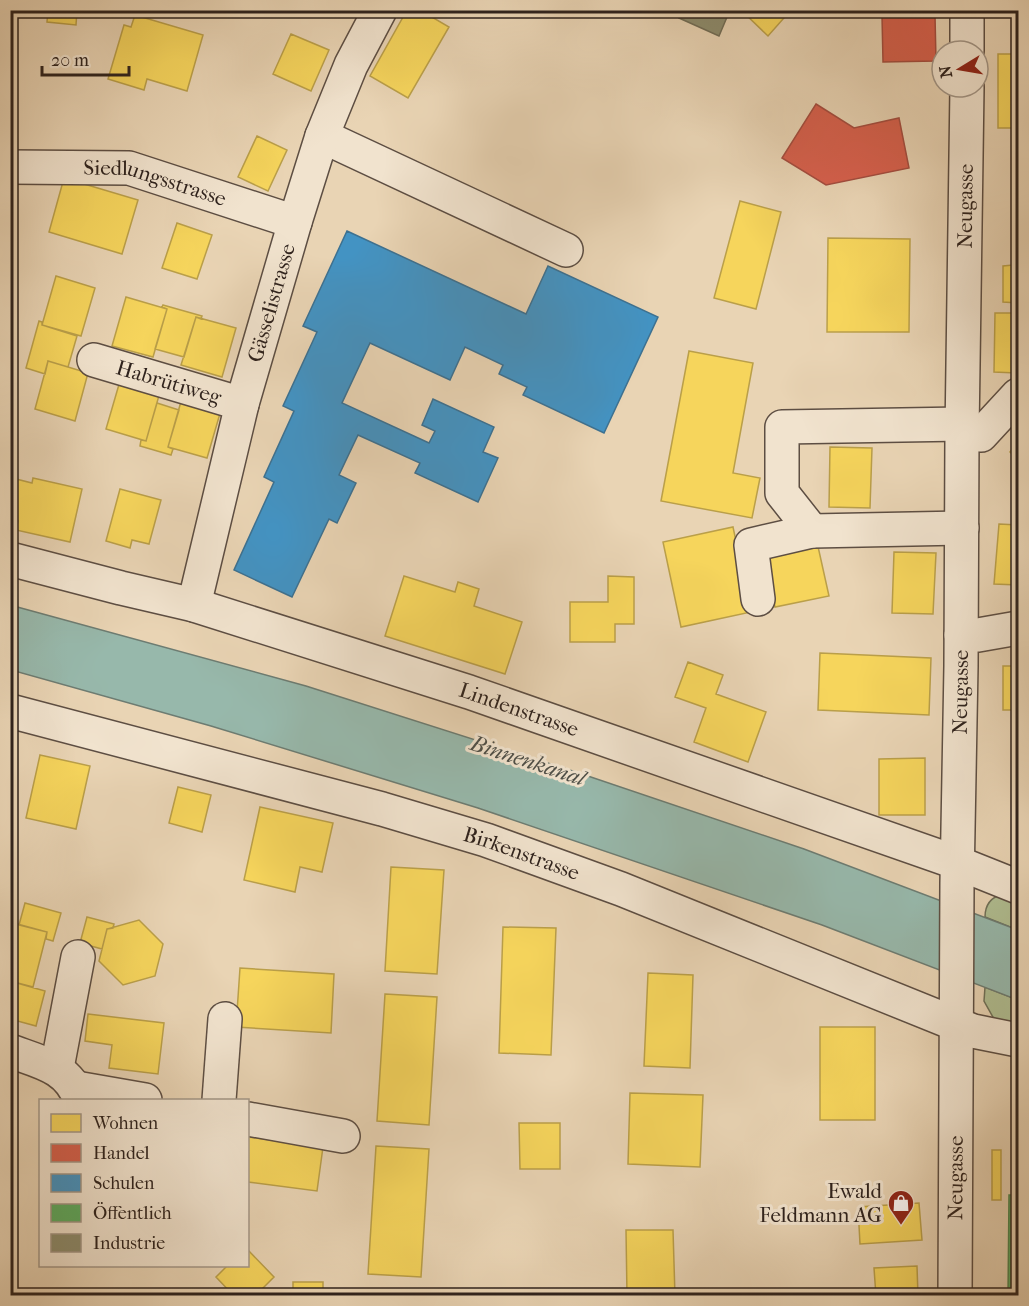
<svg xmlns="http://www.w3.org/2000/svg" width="1029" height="1306" font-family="'IM FELL French Canon',serif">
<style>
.green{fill:#b0be92;stroke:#6f7058;stroke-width:1.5}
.water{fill:#97b8ab;stroke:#6d7c72;stroke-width:1.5}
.homes{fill:#f6d55c;stroke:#ba9f49;stroke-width:1.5}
.shops{fill:#d6604d;stroke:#a44d3f;stroke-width:1.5}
.schools{fill:#4393c3;stroke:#3d7191;stroke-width:1.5}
.public{fill:#5aae61;stroke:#4d844d;stroke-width:1.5}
.industry{fill:#8c8c6e;stroke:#706c56;stroke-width:1.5}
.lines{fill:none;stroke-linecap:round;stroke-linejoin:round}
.minor-casing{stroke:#5d4e43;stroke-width:36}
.minor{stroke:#f1e3ce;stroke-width:33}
.labels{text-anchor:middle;stroke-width:6;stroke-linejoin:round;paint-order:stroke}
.street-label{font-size:21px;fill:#2e221d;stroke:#f1e3ce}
.poi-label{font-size:21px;fill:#2e221d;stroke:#f1e3ce;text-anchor:end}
.water-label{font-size:22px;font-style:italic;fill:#4e4f48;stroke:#f1e3ce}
</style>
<rect width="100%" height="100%" fill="#e9d4b4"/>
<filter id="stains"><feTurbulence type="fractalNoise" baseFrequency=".00333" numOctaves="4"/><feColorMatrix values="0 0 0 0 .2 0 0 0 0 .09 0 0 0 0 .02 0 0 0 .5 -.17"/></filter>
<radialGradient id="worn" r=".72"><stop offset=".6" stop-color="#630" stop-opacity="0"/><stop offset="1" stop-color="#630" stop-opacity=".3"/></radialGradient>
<!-- green -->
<path class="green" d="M1003,894L1018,901V930L985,917C985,905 991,897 1003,894Z
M985,987L1018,1000V1029L994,1019L984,1001Z"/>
<!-- water -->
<path class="water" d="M10,605L306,686L579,773L804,849L1018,930V1000L822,925L478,808L211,726L11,670Z"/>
<!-- homes -->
<path class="homes" d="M48,10H77L76,25L47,22Z
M407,10H420L449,27L408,98L370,76Z
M741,10H791L768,36Z
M135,15L203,35L187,91L147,79L144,90L108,79L124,25L131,27Z
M291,34L329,50L311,91L273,74Z
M998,54H1018V128H998Z
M257,136L287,150L268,191L238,177Z
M64,178L138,200L122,254L49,232Z
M740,201L781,212L756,309L714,298Z
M177,223L212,235L197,279L162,268Z
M1012,233H1018V270L1013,265Z
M828,238L910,239L909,332H827Z
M1013,265L1018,270V303L1003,302V266Z
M56,276L95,288L81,336L42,325Z
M126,297L167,309L153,357L112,346Z
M163,305L202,316L201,319L196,317L184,357L155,349L167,309L162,307Z
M995,313H1017L1016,373L994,372Z
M196,317L236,328L222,377L181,365Z
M39,321L42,322V325L77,336L68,367L48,361L45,374L26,368Z
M689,351L753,363L733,473L760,478L752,518L661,501Z
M48,361L88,373L75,421L35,409Z
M120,381L160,392L146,441L106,429Z
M182,398L221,410L207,458L168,447Z
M157,403L179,410L168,447L173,449L171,455L140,446L141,440L146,441Z
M1018,442V460L1010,452Z
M830,447L872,448L870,508L829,507Z
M33,478L82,489L70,542L16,530L18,521L10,520V503L16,479L32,483Z
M120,489L161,500L149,544L132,540L130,548L106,541Z
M999,524L1018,525V585L994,584Z
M733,527L751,612L681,627L663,542Z
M817,542L829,596L775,607L763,554Z
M894,552L936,553L933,614L892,613Z
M404,576L455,592L458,582L479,589L474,606L522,622L505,674L385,636Z
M608,576L634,577V624H615V642H570V602H608Z
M820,653L931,658L929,715L818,710Z
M688,662L723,675L716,694L766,712L748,762L694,742L706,708L675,697Z
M1003,666H1018V710H1003Z
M40,755L90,766L76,829L26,818Z
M925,758V815H879V759Z
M178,787L211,795L202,832L169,823Z
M260,807L333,823L322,872L300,867L295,892L244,880Z
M391,867L444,870L437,974L385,971Z
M25,903L61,913L53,941L46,939L47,932L19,925Z
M87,917L114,924L113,928L107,929L102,949L80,943Z
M139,920L163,944L155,976L123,985L99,961L107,929Z
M10,922L47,932L33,987L10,981Z
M503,927L556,928L551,1055L499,1053Z
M240,968L334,974L331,1033L236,1027Z
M648,973L693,975L690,1068L644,1066Z
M10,981L45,991L36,1026L10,1019Z
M385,994L437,997L429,1125L377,1121Z
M88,1014L164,1023L158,1074L109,1068L112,1045L85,1041Z
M820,1027H875V1120H820Z
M630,1093L703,1095L700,1167L628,1164Z
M519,1123H560V1169H520Z
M248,1137L323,1147L317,1191L248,1182Z
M376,1146L429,1149L421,1277L368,1274Z
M992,1150H1001V1200H992Z
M919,1203L922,1240L860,1244L858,1207Z
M626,1230H673L675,1296H627Z
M248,1250L274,1277L255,1296H234L216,1277L227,1266H248Z
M917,1266L918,1296H876L874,1268Z
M293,1282H323V1296H293Z"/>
<!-- shops -->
<path class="shops" d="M935,15L936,61L883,62L882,16Z
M816,104L854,128L899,118L909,168L826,185L782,158Z"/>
<!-- schools -->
<path class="schools" d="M347,231L526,314L548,266L658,317L604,433L523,395L527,387L499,374L503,365L465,347L450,380L370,343L342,403L429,443L435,431L422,425L433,399L494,427L483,452L498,458L478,502L415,473L420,463L358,435L339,475L356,483L337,523L329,519L292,597L234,570L274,482L264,477L294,411L283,406L317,332L303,326Z"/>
<!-- public -->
<path class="public" d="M1017,784H1018V829H1016Z
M1009,1195H1018V1296H1008Z"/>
<!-- industry -->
<path class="industry" d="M682,10H730L719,36L679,18Z"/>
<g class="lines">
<!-- minor casing -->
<g class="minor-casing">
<g id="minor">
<path d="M967,51V10"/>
<path d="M322,136L566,250"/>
<path id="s1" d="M10,167L129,168L295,222"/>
<path id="s2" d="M94,360L242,404"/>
<path d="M962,434L981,435L1018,395"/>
<path d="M812,531L782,493V427L962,424"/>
<path id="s3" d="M10,559L121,588L194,605L469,692L958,863L1018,887"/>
<path d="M758,599L751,545L812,531L962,528"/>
<path id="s4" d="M194,605L242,404L295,222L322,136L351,65L380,10"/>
<path d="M961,635H978L1018,628"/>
<path id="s5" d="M10,711L382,809L486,840L621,889L973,1031L1018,1040"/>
<path d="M10,1051C40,1062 69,1067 80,1100"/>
<path d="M57,1068L78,957"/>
<path d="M76,1088L145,1100"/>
<path d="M219,1100L225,1019"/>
<path d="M248,1119L343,1136"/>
<path id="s6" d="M955,1296L957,883L961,666L962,434L967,87"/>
</g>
</g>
<!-- minor -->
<use href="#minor" class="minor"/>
</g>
<!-- icons -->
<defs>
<g id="shop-pin" transform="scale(1.35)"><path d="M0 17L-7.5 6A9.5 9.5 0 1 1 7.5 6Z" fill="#8f2418" stroke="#f1e3ce"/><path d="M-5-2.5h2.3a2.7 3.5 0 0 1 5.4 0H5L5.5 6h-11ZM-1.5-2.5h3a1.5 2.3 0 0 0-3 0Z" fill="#fff"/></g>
</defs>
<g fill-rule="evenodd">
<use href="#shop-pin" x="901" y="1203"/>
</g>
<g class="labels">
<!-- street labels -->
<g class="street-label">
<text dy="7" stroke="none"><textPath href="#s1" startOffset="147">Siedlungsstrasse</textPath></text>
<text dy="7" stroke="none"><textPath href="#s6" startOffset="1090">Neugasse</textPath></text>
<text dy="7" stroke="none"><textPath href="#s4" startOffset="312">Gässelistrasse</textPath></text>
<text dy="7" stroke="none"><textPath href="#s2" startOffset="78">Habrütiweg</textPath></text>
<text dy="7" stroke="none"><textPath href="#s6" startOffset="604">Neugasse</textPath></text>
<text dy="7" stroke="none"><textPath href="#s3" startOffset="531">Lindenstrasse</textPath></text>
<text dy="7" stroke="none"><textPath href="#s5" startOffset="531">Birkenstrasse</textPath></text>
<text dy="7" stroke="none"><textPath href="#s6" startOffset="118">Neugasse</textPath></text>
</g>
<!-- poi labels -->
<g class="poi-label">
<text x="882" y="1198">Ewald<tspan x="882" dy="24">Feldmann AG</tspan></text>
</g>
<!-- water labels -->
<g class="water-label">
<text transform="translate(528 760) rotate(18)" y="8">Binnenkanal</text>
</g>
</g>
<!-- margin -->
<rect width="1029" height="1306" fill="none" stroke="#e9d4b4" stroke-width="36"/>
<rect x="12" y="12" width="1005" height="1282" fill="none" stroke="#2e221d" stroke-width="3"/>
<rect x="18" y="18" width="993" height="1270" fill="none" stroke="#2e221d" stroke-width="1.5"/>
<!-- legend -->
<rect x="39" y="1099" width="210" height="168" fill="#f1e3ce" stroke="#a39687" stroke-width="1.5"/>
<rect x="51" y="1114" width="30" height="18" fill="#f6d55c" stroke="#a39687" stroke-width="1.5"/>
<text x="93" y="1129" font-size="18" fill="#2e221d">Wohnen</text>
<rect x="51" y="1144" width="30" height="18" fill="#d6604d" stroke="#a39687" stroke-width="1.5"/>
<text x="93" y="1159" font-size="18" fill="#2e221d">Handel</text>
<rect x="51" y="1174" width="30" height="18" fill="#4393c3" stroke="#a39687" stroke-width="1.5"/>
<text x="93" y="1189" font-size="18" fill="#2e221d">Schulen</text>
<rect x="51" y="1204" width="30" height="18" fill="#5aae61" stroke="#a39687" stroke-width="1.5"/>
<text x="93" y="1219" font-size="18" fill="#2e221d">Öffentlich</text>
<rect x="51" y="1234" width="30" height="18" fill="#8c8c6e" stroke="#a39687" stroke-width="1.5"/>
<text x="93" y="1249" font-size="18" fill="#2e221d">Industrie</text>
<!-- north arrow -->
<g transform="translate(960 69) rotate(259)"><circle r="28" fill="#f1e3ce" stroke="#a39687" stroke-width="1.5"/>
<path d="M0-4.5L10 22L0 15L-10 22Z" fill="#8f2418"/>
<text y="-9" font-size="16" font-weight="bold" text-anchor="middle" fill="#2e221d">N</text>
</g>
<!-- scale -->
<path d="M42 66v9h87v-9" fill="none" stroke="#2e221d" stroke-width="3"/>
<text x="51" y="66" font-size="18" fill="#2e221d" stroke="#f1e3ce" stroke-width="4.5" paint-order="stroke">20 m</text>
<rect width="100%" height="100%" filter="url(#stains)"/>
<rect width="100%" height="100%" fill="url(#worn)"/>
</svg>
